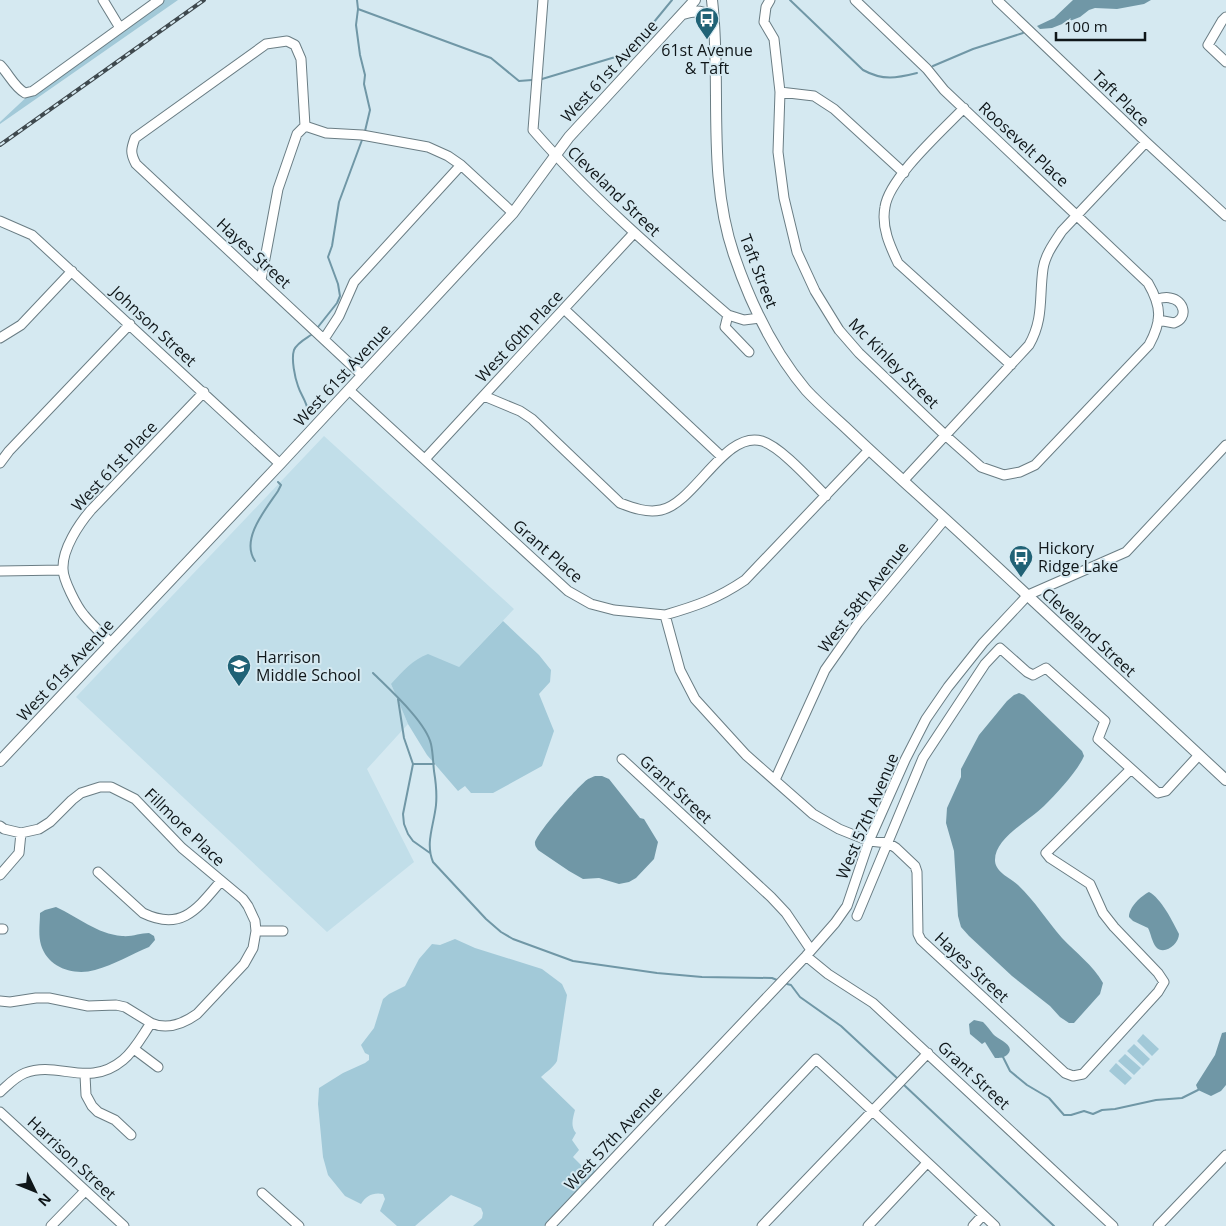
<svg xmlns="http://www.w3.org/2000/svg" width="1226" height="1226" font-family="'Open Sans',sans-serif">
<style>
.built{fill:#c1dee9}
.green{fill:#a2c9d8}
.water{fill:#7097a6}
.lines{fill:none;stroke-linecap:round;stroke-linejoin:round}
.stream{stroke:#7097a6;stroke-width:2}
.minor-casing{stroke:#6a7d84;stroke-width:11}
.major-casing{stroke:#6a7d84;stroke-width:12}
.minor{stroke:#fff;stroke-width:9}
.major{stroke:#fff;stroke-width:10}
.rail-casing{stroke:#3f494e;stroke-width:4}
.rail{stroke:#d5e9f1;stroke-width:2;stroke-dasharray:5.5;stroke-linecap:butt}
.labels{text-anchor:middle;stroke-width:4;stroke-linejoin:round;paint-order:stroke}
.poi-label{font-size:16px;fill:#0f1619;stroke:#d5e9f1;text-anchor:start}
.street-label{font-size:16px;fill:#0f1619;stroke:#d5e9f1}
</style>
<rect width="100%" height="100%" fill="#d5e9f1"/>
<!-- built -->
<path class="built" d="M324,436L514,609L459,667L391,684L408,724L367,769L414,862L327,932L76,697Z"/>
<!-- green -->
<path class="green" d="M159,0H178L0,124V122L33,91Z
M503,621L539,655L551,670L550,682L539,694L554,731L542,766L493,793H471L465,786L458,791L427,755L408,724L391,684C403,671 412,660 428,654L459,667Z
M455,939L475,948L542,969L562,984L567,995L557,1061C553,1068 547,1071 541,1077L575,1110C573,1118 570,1126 576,1133L572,1140L579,1150L573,1157L585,1169L591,1167L596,1172L544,1226H473L482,1218L483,1213L481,1208L451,1195L415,1226H397L380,1211L385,1199L383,1194C373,1192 366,1196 361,1204L345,1196L328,1175L323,1157L318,1104L319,1088L343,1073L365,1063L369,1060V1055L365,1053L361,1045L374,1028L383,999L389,994L405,986L419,959L432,944L440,945Z
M1143,1034L1159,1049L1152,1056L1137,1041Z
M1134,1044L1150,1059L1143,1066L1127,1051Z
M1125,1054L1141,1068L1134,1075L1118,1061Z
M1116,1063L1132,1078L1125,1085L1109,1071Z"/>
<!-- water -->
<path class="water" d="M1073,0H1151L1144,4L1117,9L1095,8L1089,10L1080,17L1052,28L1040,29L1037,26L1054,18Z
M1019,693L1024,695L1082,751L1084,756C1077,772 1057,793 1044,806C1029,821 994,838 995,861C996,873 1011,878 1018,885C1035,901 1047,921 1062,938C1076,953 1093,965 1103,983L1100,994L1074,1023H1069L1060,1017L1050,1006L1012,976L969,936L961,927L958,916L954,851L946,823L947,808L961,777V769L979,735L1007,701L1014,695Z
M595,776H602L609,779L640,818L644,819L658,842L654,859L636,878L629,882L619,884L599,878L583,879L569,871L538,850C536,847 535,846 535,843C535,835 579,785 588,779C589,779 594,776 595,776Z
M1149,892C1161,898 1173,922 1179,934C1179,944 1164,956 1156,947C1152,942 1151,934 1148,928L1133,921L1129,917C1129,907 1141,896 1149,892Z
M56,907C78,917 97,934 122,936C132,937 140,933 149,933L154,936L155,940L149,947C132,954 114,965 95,970C74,976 48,968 41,945C38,935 40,923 40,913L45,910Z
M974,1020L983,1022C987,1026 990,1030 993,1034C998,1040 1017,1045 1007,1055C1003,1058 1000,1058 995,1058L985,1042L982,1044L970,1034L969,1024Z
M1226,1032V1085L1221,1091L1211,1096L1198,1090L1196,1085L1215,1055L1222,1033Z"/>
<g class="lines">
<!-- stream -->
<path class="stream" d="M357,0L358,9L356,25L360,55L365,75L364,84L370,110L365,131
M790,0L863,70C883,81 897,78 917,73
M358,9L491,58L519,81L532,80
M933,66L973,49L1023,33
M542,79L622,55L631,50L672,0
M318,327L337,303L340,296L338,284L328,257L332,246L339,202L362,140
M308,412C307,401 301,396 298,386C295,378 291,359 294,350C297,343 305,339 311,335
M255,561C240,539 266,509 278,491L281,485L278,482
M373,673C390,690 426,722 431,744C433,753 433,762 434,771C436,783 437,794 436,805C434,825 425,843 433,862L486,919L501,932L513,939L573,961L657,973L702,977L772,978L777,980
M398,699L404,738L413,764L403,814L404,824L408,834L413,841L430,853
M413,764H434
M787,984L791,985L800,997L841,1026L897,1078
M1003,1057L1010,1071L1027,1085L1049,1098L1064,1115H1071L1084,1111L1093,1114L1102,1110L1115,1109L1156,1100L1182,1098L1198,1090
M904,1085L1054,1226"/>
<!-- minor casing -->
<g class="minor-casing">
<path id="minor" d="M103,0L120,28
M543,0L533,130C592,198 660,256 728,315L744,320L760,318
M770,0L766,7L764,22L774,39L780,92L778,152L784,198L797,252L815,291L839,330L859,353L945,435L981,467L1004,475L1020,472L1035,465L1149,345C1162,321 1162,307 1148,283L944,90L927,69L855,0
M997,0L1146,142L1226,216
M1226,17L1222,21L1208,45L1226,62
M0,65C9,74 14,87 25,93L33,91L159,0
M780,92L814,96L834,109L904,173
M964,108C943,130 889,178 885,207C881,227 890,246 898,263L1011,365
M305,126L326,133L362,135L428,147L448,156L461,165L513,213
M0,221L32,235L280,464
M261,280L278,189L297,134L305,126L301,59L295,45L287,41L266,44L135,138C131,149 130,153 136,164L362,375
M1157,299C1161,298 1166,297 1170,298C1184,300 1189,318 1174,323L1158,320
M564,309L722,457
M728,315L725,327L749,352
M0,338L21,325L72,271
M324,339L339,316L354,282L461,165
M349,390L568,591L591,604L614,610L665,615L680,670L695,699L746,755L813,814L839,829L869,841L888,843L896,848L915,866L917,872L918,934L921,940L1065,1073L1073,1076L1083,1074L1158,992L1164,982L1158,973L1114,927L1103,913L1090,884L1050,858L1046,853L1131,769
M484,396L520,411L532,419L620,503C633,508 647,513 661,510C695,503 725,430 762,441C781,447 811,481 826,496
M425,459L634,233
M0,463L9,451L130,324
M903,481L1029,345C1044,319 1039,297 1043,269C1045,255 1054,243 1062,231L1146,142
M0,571L63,570
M665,615C696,606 717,599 745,580L869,450
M111,643C102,634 92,625 84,615C77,607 63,580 63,569C62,549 79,524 91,510L204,392
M622,759L771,897L786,913L811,950
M775,780L825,670L858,623L945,519
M0,826L4,829L21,833L39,829L50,822L72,800L81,793L100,787H111L135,799L182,848L243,899L248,906L255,921L256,931L253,948L244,964L197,1014C183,1024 167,1030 151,1023C142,1036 135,1050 123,1060C88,1089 58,1060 25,1073C15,1077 8,1085 0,1092
M98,872L143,913C182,932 198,908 221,881
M0,875L19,853L21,833
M857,916L923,758L985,664L1000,648L1027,672L1033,675L1046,668L1105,721L1098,739L1158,793L1166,791L1199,755
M0,929H3
M256,931H283
M806,956L828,974L873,1003L1113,1226
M0,1001L10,1002L36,998H49L88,1006L116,1005L125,1007L151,1023
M134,1049L158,1067
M85,1075L86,1095L92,1106L98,1112L115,1120L131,1135
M0,1112L124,1226
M262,1193L299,1226
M51,1226L85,1191
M550,1226L806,956L835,923L847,906L869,841L905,760L926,719L948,687L983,643L1028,595L1126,552L1226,445
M658,1226L816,1059C877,1114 935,1170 995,1226
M762,1226L928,1053
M868,1226L927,1163
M973,1226L983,1215
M1158,1226L1226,1155"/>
</g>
<!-- major casing -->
<g class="major-casing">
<path id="major" d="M712,0C722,85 706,173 734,255C750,302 774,352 806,390C818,403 832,415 845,427C886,466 928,503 969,541C1054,621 1140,700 1226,780
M683,14C696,10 704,10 714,20
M0,761L280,464L513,213L569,137L695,0"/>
</g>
<!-- minor -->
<use href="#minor" class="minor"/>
<!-- major -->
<use href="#major" class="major"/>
<!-- rail casing -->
<g class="rail-casing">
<path id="rail" d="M0,145L204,0"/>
</g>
<!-- rail -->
<use href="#rail" class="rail"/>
</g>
<!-- icons -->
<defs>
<g id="bus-pin" transform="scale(1.25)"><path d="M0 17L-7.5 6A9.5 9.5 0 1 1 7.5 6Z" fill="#206276" stroke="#d5e9f1"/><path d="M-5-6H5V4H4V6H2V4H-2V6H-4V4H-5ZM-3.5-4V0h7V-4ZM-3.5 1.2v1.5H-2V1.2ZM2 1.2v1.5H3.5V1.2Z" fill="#fff"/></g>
<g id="school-pin" transform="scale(1.25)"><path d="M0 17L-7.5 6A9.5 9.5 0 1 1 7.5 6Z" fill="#206276" stroke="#d5e9f1"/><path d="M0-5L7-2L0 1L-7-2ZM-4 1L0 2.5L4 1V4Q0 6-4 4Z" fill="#fff"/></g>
</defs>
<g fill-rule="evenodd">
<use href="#bus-pin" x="707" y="19"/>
<use href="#bus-pin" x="1021" y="557"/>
<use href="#school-pin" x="239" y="666"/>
</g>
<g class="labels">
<!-- poi labels -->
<g class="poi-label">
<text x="707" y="56" text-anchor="middle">61st Avenue<tspan x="707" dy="18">&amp; Taft</tspan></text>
<text x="1038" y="554">Hickory<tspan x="1038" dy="18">Ridge Lake</tspan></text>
<text x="256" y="663">Harrison<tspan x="256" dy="18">Middle School</tspan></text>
</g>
<!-- street labels -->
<g class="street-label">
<text transform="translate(609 71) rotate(-47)" y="6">West 61st Avenue</text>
<text transform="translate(1121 98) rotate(44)" y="6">Taft Place</text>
<text transform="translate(1024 144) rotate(43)" y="6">Roosevelt Place</text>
<text transform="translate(614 191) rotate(44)" y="6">Cleveland Street</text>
<text transform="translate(254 253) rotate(43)" y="6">Hayes Street</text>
<text transform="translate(759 271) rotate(69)" y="6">Taft Street</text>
<text transform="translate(154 326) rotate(43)" y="6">Johnson Street</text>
<text transform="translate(519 336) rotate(-47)" y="6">West 60th Place</text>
<text transform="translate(894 363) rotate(45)" y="6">Mc Kinley Street</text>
<text transform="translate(342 375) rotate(-47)" y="6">West 61st Avenue</text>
<text transform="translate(114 466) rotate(-47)" y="6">West 61st Place</text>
<text transform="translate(548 551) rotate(41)" y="6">Grant Place</text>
<text transform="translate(863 597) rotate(-52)" y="6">West 58th Avenue</text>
<text transform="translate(1089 632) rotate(43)" y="6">Cleveland Street</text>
<text transform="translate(65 670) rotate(-47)" y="6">West 61st Avenue</text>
<text transform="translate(676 789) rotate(43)" y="6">Grant Street</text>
<text transform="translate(867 816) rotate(-67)" y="6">West 57th Avenue</text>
<text transform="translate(185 827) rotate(44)" y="6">Fillmore Place</text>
<text transform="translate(972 967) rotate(43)" y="6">Hayes Street</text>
<text transform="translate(974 1075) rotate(43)" y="6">Grant Street</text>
<text transform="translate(613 1138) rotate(-47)" y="6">West 57th Avenue</text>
<text transform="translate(72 1158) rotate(43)" y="6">Harrison Street</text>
</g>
</g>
<!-- north arrow -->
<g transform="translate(35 1191) rotate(133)" stroke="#d5e9f1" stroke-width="4" paint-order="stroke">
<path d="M0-4L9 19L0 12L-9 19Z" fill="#0f1619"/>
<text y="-8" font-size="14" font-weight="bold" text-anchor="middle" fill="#0f1619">N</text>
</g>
<!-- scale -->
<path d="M1056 32v8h89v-8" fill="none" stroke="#0f1619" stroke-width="2.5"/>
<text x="1064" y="32" font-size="15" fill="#0f1619" stroke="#d5e9f1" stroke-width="4" paint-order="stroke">100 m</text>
</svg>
